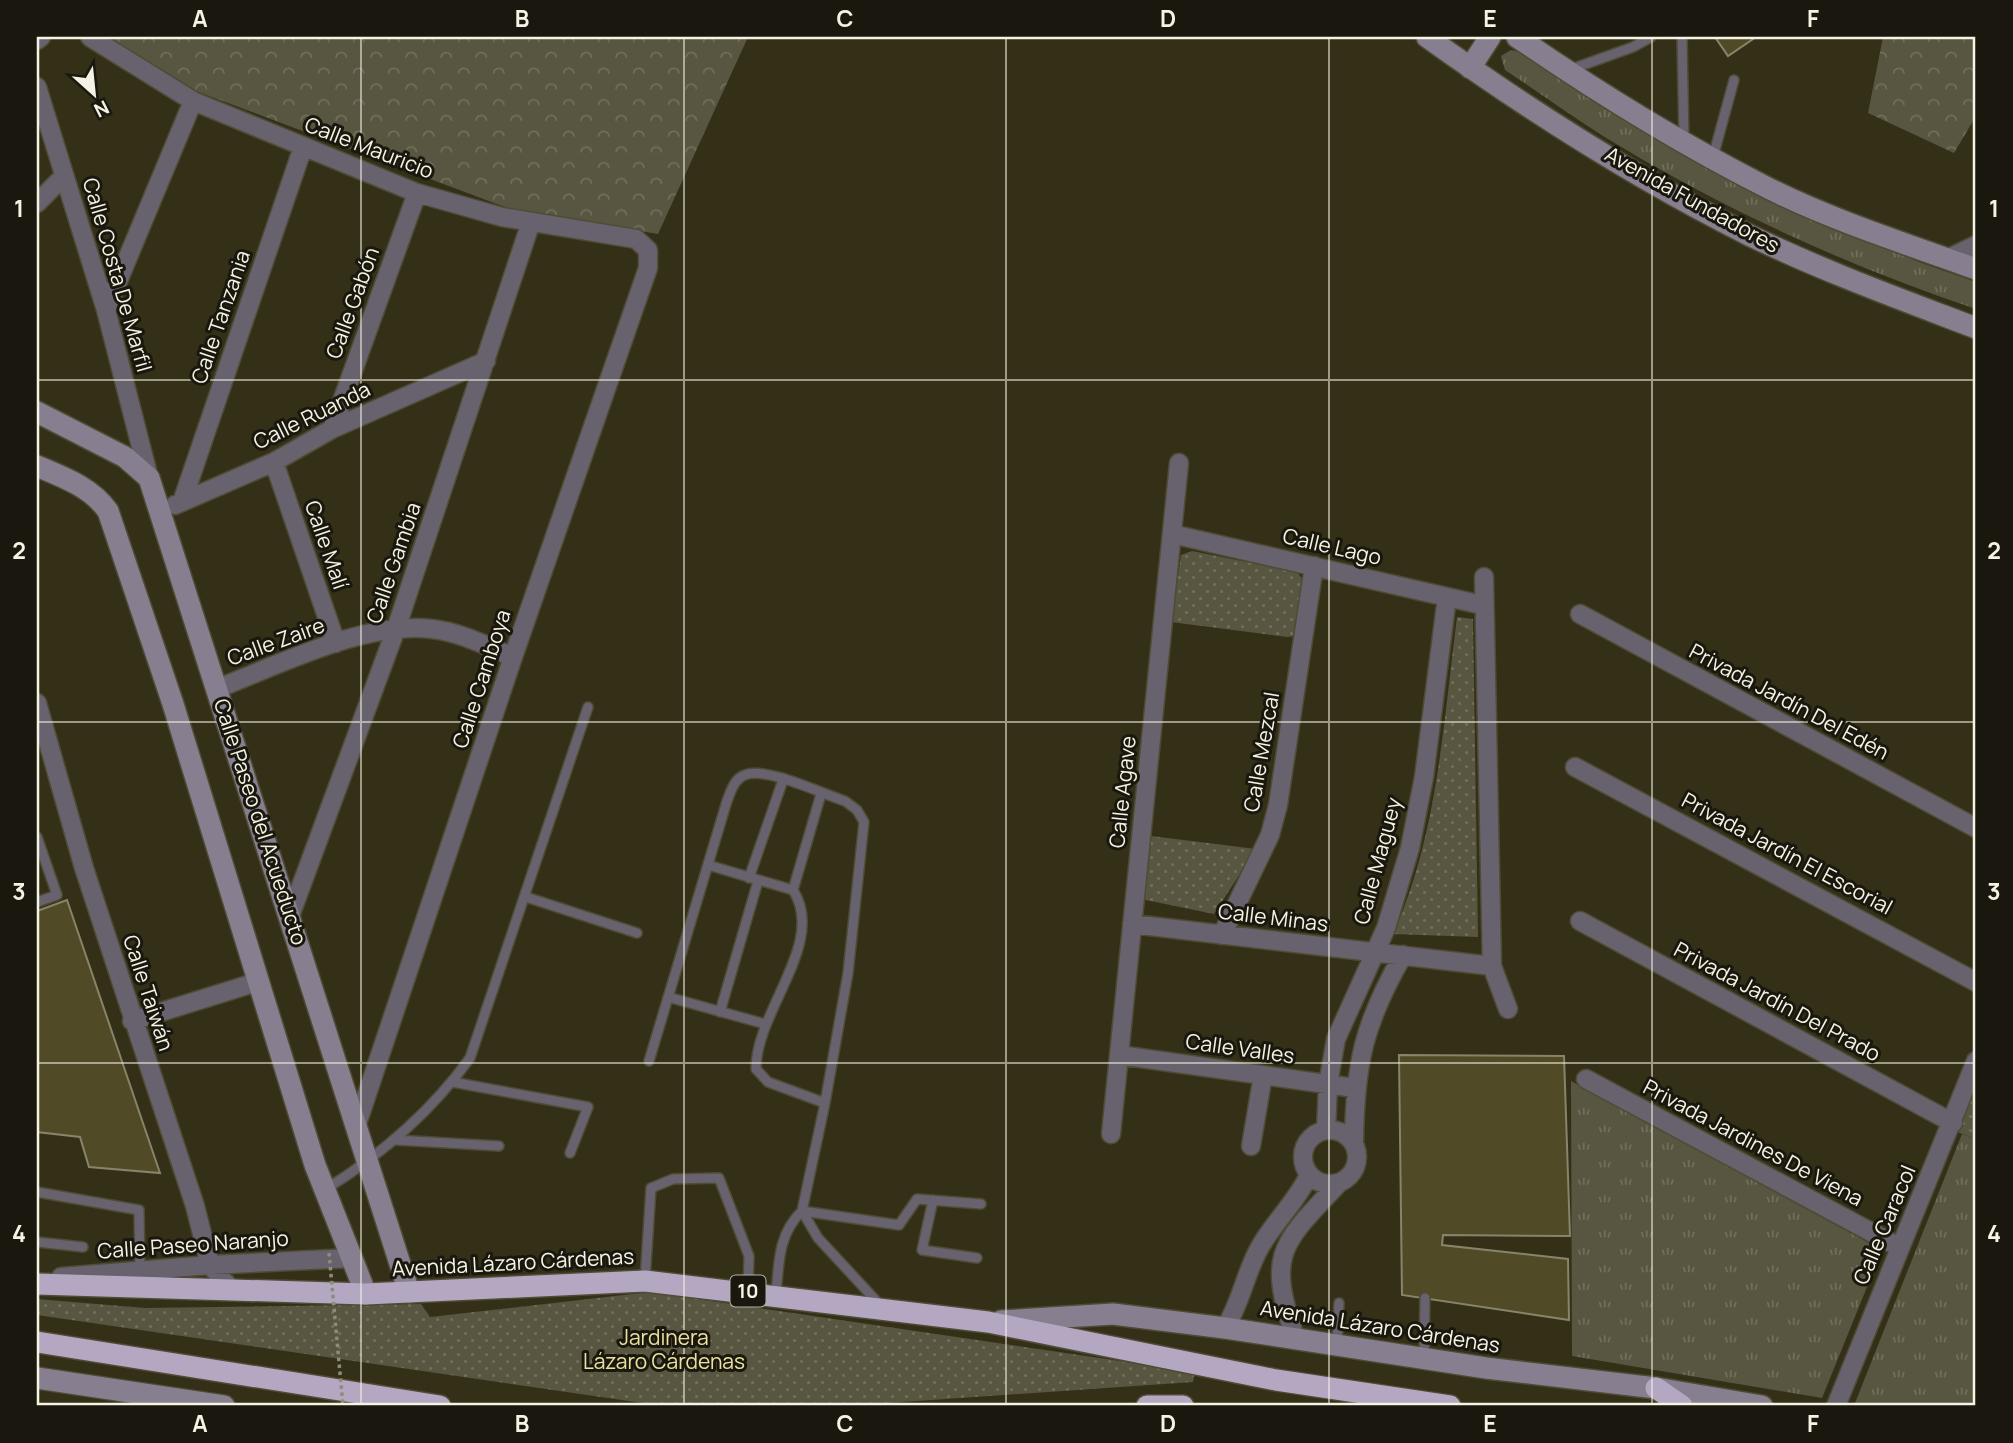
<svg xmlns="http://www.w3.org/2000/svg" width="2013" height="1443" font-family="Manrope,sans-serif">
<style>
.grass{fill:url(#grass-tufts)}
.forest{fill:url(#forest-crowns)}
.park{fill:url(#park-dots)}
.building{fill:#504b26;stroke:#888469;stroke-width:2}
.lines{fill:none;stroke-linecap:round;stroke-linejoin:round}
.lane-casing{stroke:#4f4b35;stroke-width:12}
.street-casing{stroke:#4f4b35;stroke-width:21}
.secondary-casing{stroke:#4f4b35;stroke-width:24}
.highway-casing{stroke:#4f4b35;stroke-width:24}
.lane{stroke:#67626d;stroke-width:9}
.street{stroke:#67626d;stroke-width:18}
.secondary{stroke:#877f8f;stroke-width:21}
.highway{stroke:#b4a7c1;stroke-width:21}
.path-bridge{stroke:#8e8b77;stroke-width:3.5;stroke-dasharray:3.5 3.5;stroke-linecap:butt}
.grid{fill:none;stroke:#f5f3e4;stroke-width:2;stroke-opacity:0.55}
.labels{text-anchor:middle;stroke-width:6;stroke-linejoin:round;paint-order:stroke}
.shield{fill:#1a180e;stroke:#b3b1a4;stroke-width:2}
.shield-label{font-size:19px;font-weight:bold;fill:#f5f3e4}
.street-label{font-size:21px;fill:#f5f3e4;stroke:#1a180e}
.park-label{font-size:21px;fill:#ebe1a0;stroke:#1a180e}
.neatline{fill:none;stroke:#f5f3e4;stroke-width:2.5}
.grid-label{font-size:23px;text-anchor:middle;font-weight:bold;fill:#f5f3e4}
</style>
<defs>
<pattern id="grass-tufts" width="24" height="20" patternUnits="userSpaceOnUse" patternTransform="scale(1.75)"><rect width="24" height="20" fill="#585540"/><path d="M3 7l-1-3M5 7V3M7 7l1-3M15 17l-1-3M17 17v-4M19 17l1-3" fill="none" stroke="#716e5b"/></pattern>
<pattern id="forest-crowns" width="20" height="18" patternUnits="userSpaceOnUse" patternTransform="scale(1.75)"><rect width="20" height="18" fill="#585540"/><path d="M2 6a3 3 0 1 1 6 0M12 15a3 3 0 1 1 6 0" fill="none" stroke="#716e5b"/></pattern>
<pattern id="park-dots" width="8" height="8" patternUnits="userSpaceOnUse" patternTransform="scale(1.75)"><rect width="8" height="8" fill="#585540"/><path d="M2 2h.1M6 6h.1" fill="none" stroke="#716e5b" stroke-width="1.8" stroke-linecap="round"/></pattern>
</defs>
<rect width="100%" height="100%" fill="#343018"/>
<!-- grass -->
<path class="grass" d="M1511,50L1525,53L1620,118L1763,193L1919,262L1976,282V309C1847,266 1719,207 1603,136C1570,115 1538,92 1505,70L1501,56Z
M1571,1081L1882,1250L1822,1398L1572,1356Z
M1962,1134L1976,1139V1393L1971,1406H1871L1855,1403Z"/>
<!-- forest -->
<path class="forest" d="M100,37H748L658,234L510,209L188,88Z
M1883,37H1976V116L1954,153L1868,113Z"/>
<!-- park -->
<path class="park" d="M1192,551L1297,572L1303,580L1297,636L1287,637L1171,622L1181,555Z
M1457,617L1473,619L1478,937L1393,934C1438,834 1443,725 1457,617Z
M1143,835L1256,849L1214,914L1141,899Z
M1976,1074V1139L1952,1130Z
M650,1292L1195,1372L1193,1382L845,1406H663L37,1315V1299L145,1308L421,1304L430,1317Z"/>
<!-- building -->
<path class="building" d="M1715,37H1756L1728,56Z
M67,900L160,1173L89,1167L80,1137L37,1132V911Z
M1399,1055L1564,1056L1570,1236L1443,1235L1442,1245L1568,1259L1569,1320L1402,1295Z"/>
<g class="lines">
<!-- lane casing -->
<g class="lane-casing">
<path id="lane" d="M1682,37L1684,141
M1569,70L1633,47L1651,37
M1713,157L1734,80
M37,837L57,895L37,902
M708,865L793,890C827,943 756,1010 756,1069L768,1082L825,1103
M749,878L783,780
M793,890L821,794
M526,897L637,933
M668,997L765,1024
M720,1012L758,881
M649,1061L727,801C731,791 734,779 745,775C766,766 822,794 845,801L857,810L864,822L848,973L825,1103L802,1211C778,1234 779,1263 776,1294
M452,1082L588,1107L570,1153
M396,1140L499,1146
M326,1189C382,1154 431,1112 470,1058L588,707
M37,1192L139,1210L140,1270
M933,1200L922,1250L977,1258
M802,1211L899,1225L917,1199L981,1204
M802,1211L818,1238L881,1306
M37,1242L83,1247
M645,1280L651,1188L673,1179L719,1178L749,1256L748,1291
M1337,1344L1339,1303
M1424,1357L1425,1298"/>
</g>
<!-- street casing -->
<g class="street-casing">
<path id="street" d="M90,37L193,101L417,193L502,217L636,239L648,250V268L513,657L357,1124
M37,40L41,37
M37,87L106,310L149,478
M37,203L64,176
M1947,259L1976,245
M106,310L193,101
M332,429L417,193
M274,462L336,643
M182,502L303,147
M175,505L274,462L332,429L486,361
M1172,534L1482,605
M1484,577L1492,966L1508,1009
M1580,614L1976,828
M216,689C279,665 364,621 432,629C460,632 487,646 513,657
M37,703L84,868L195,1206L210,1265L231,1289
M1575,767L1976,982
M290,916L396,629L531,222
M1580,921L1953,1123
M1132,924L1492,966
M1222,935L1270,835L1278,805L1314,566
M132,1021L257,982
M1119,1055L1355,1088
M1586,1079L1899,1247
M1303 1157a27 27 0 1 1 54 0a27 27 0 1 1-54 0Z
M1326,1130L1328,1084L1336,1039L1386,928L1410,848L1424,777L1447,597
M1111,1134L1179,463
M1354,1141C1355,1063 1364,1023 1403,955
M1251,1146L1263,1075
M61,1277L210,1265L352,1258
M1225,1328C1242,1301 1245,1273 1260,1247C1274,1222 1297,1201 1309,1175
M1296,1340C1267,1255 1279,1246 1338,1184
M1836,1406L1976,1061"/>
</g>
<!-- secondary casing -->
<g class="secondary-casing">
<path id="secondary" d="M1427,37C1529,110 1637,179 1749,235C1823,271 1900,299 1976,328
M1517,37C1597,92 1681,144 1768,188C1834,221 1907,244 1976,269
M1470,68L1490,37
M37,412L125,457L149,478L409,1292
M37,466C63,477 91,487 108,511L173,704L315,1165L366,1294
M1001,1321L1113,1314L1225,1328L1486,1368L1656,1388L1762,1406
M37,1378L224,1406"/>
</g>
<!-- highway casing -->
<g class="highway-casing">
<path id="highway" d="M37,1284L366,1294L645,1281L988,1322L1276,1380L1450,1406
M37,1342L440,1406
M1656,1388L1682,1406
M1147,1406H1183"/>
</g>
<!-- lane -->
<use href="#lane" class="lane"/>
<!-- street -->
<use href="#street" class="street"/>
<!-- secondary -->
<use href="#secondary" class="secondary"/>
<!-- highway -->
<use href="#highway" class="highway"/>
<!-- path-bridge -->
<path class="path-bridge" d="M329,1253L343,1406"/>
</g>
<!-- grid -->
<path class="grid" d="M361,37V1406M684,37V1406M1006,37V1406M1329,37V1406M1652,37V1406M37,380H1976M37,722H1976M37,1063H1976"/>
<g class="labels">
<!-- shield labels -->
<rect class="shield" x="730.5" y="1275.5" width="35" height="31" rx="5"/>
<g class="shield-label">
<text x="748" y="1298">10</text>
</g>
<!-- street labels -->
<g class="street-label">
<text transform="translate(369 148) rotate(21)" y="7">Calle Mauricio</text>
<text transform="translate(1692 200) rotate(29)" y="7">Avenida Fundadores</text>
<text transform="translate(117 275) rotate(74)" y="7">Calle Costa De Marfil</text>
<text transform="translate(353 303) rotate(-70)" y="7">Calle Gabón</text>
<text transform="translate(221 317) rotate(-71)" y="7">Calle Tanzania</text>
<text transform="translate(312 416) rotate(-26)" y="7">Calle Ruanda</text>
<text transform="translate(326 545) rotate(71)" y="7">Calle Malí</text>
<text transform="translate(1332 547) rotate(13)" y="7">Calle Lago</text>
<text transform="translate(394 563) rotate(-71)" y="7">Calle Gambia</text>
<text transform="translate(276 642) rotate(-20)" y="7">Calle Zaire</text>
<text transform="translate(482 679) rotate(-72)" y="7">Calle Camboya</text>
<text transform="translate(1789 702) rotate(28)" y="7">Privada Jardín Del Edén</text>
<text transform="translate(1262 752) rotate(-80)" y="7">Calle Mezcal</text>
<text transform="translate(1123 792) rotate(-84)" y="7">Calle Agave</text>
<text transform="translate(260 822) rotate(72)" y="7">Calle Paseo del Acueducto</text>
<text transform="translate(1787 854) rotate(28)" y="7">Privada Jardín El Escorial</text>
<text transform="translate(1378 861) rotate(-75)" y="7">Calle Maguey</text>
<text transform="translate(1273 918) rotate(7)" y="7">Calle Minas</text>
<text transform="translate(148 993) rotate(72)" y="7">Calle Taiwán</text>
<text transform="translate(1777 1002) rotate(28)" y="7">Privada Jardín Del Prado</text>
<text transform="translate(1240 1049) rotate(8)" y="7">Calle Valles</text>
<text transform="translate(1753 1143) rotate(28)" y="7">Privada Jardines De Viena</text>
<text transform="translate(1885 1225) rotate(-67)" y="7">Calle Caracol</text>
<text transform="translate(193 1245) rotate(-4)" y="7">Calle Paseo Naranjo</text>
<text transform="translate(513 1263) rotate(-3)" y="7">Avenida Lázaro Cárdenas</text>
<text transform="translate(1380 1327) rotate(9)" y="7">Avenida Lázaro Cárdenas</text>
</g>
<!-- park labels -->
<g class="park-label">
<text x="664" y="1345">Jardinera<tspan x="664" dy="24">Lázaro Cárdenas</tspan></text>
</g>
</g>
<!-- border -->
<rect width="2013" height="1443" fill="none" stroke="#1a180e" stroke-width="77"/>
<!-- north arrow -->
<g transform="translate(94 94) rotate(153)" stroke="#1a180e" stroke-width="5" paint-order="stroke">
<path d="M0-5L12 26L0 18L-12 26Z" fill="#f5f3e4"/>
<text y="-10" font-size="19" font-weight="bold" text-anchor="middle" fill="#f5f3e4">N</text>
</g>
<rect x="38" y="38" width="1936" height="1366" class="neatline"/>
<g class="grid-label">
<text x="200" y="27">A</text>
<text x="522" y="27">B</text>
<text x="845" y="27">C</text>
<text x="1168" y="27">D</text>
<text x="1490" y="27">E</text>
<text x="1813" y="27">F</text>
<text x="19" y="217">1</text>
<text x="1994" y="217">1</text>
<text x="19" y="559">2</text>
<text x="1994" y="559">2</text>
<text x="19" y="900">3</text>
<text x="1994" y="900">3</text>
<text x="19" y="1242">4</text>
<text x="1994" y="1242">4</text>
<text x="200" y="1432">A</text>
<text x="522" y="1432">B</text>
<text x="845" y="1432">C</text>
<text x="1168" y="1432">D</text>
<text x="1490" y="1432">E</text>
<text x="1813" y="1432">F</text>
</g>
</svg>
